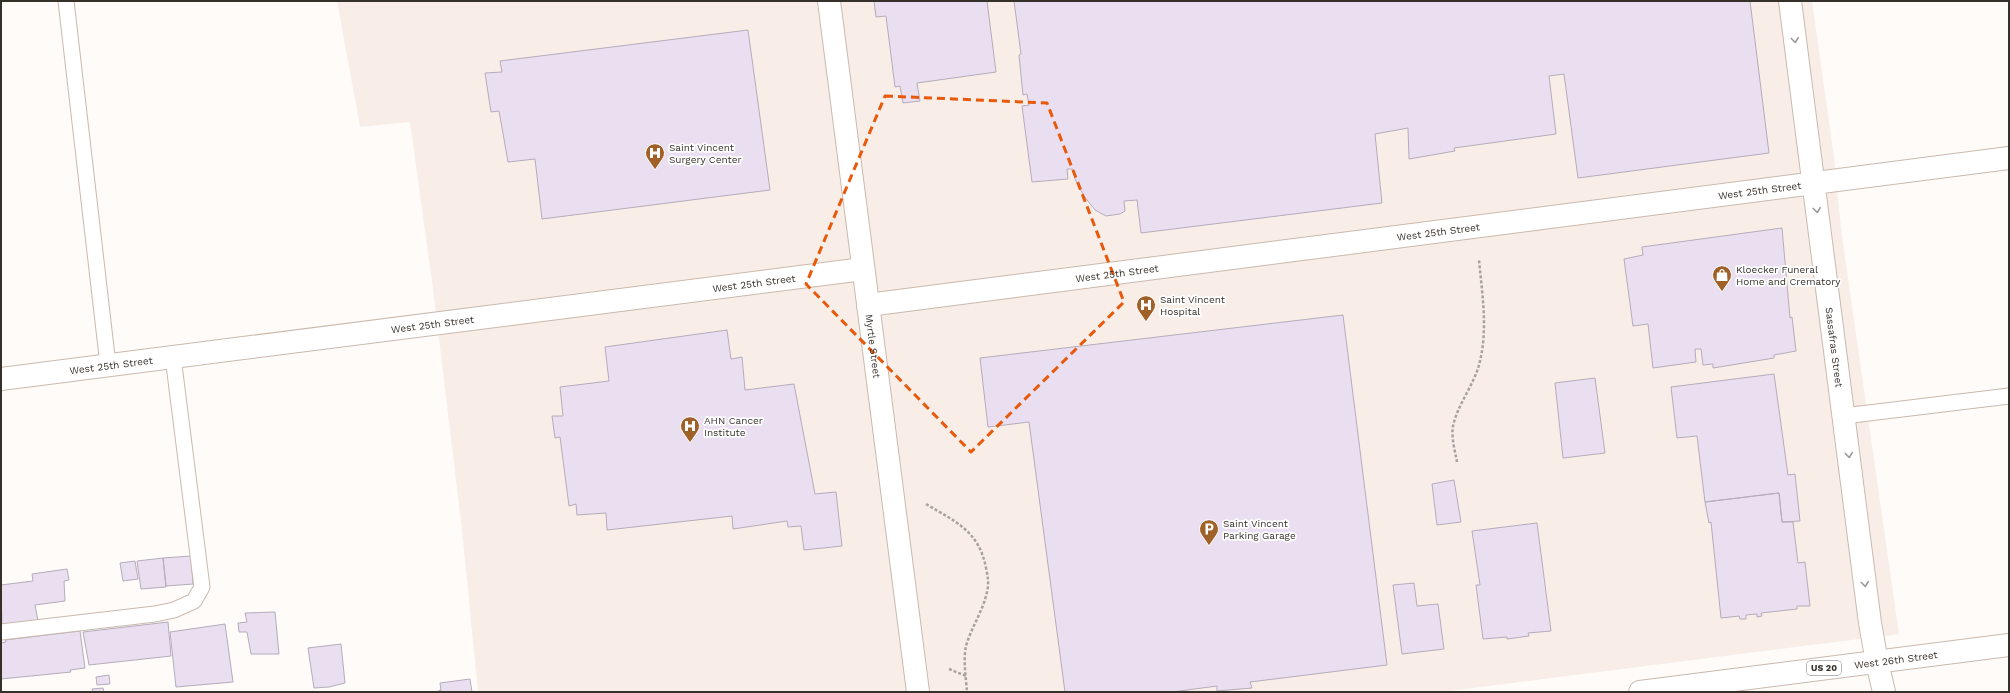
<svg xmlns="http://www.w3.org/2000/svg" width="2010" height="693" font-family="'Work Sans',sans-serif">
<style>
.built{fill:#f8eee7}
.building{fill:#e9dff0;stroke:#b5acbc}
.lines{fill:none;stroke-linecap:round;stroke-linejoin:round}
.service-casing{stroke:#cab9ad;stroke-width:17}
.minor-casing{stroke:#cab9ad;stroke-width:24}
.tertiary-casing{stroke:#cab9ad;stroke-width:24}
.primary-casing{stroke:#cab9ad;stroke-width:24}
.path{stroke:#a7a29f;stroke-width:2.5;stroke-dasharray:3 2;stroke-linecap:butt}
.service{stroke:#fff;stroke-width:15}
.minor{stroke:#fff;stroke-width:22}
.tertiary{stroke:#fff;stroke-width:22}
.primary{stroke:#fff;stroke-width:22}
.oneway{stroke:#9a9895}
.marked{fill:none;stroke:#e8590c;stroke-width:3;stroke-dasharray:8 5;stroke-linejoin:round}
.labels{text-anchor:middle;stroke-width:3.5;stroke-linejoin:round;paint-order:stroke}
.shield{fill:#fff;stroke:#726e6b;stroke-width:1}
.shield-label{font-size:9px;font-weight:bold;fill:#36302b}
.poi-label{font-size:10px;fill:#36302b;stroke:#fff;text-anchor:start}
.street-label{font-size:10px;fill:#36302b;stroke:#fff}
</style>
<rect width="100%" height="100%" fill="#fefbf8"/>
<!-- built -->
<path class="built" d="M337,1H1812L1834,157L1841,229L1899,634L1442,692H478L462,530L433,289L410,122L360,127Z"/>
<!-- building -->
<path class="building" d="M874,1H987L996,72L917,83L920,101L903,103L900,86L895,87L886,16L876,17Z
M1014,1H1750L1769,153L1578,178L1564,74L1549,76L1556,134L1454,148L1455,151L1409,159L1408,128L1375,134L1382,203L1141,233L1137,200L1124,201L1125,211L1120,214L1106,216L1095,210L1084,196L1075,179L1073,169H1067L1068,179L1032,182L1022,106L1029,105L1027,94L1023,95L1019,55L1021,54Z
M748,30L770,190L542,219L535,159L508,162L499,111L491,112L485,73L502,72L500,61Z
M1782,228L1790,318L1792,317L1796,351L1774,355V358L1713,368V364L1703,365L1701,349H1695L1696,362L1653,368L1648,324L1633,326L1624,259L1643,255L1642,247Z
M1343,315L1387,665L1250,682L1252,688L1217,691V686L1172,692H1065L1029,422L988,427L980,358Z
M727,330L731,359L742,357L745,390L794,384L815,494L836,492L842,546L804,550L801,526L788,527L787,521L733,529L732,516L607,530L606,513L577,515L576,504L569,506L560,437L555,438L552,416H563L560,387L609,381L605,347Z
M1774,374L1788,475L1795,474L1800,521L1782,522L1779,493L1705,502L1697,436L1677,438L1671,387Z
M1595,378L1605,453L1563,458L1555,383Z
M1454,480L1461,522L1437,525L1432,484Z
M1779,493L1782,522H1793L1798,563L1805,562L1810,606H1797V609L1761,613L1762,616L1757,617V614L1746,615V619H1740L1739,616L1721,618L1711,522L1709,523L1705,502Z
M1537,523L1551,631L1528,633L1529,636L1507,639V637L1483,639L1476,585H1480L1472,531Z
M191,556L193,584L166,586L163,558Z
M163,558L166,587L141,589L137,561Z
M135,561L138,579L123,581L120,563Z
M67,569L69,580L64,581L65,601L35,605L38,621L2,629L1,585L33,581L32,574Z
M1414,583L1417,606L1438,604L1444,649L1402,654L1393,585Z
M275,612L279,654H251L247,632H239L238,623L247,622L245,613Z
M168,622L171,656L89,665L83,632Z
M225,624L233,682L176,687L170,632Z
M80,631L85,668L70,670L71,672L1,679V643L6,642L5,640Z
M341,644L345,683L329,687L314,688L308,648Z
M109,675L110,684L97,685L96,677Z
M470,679L472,692H439V690L441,691L440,683Z
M103,688L104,692H93L92,689Z"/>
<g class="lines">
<!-- service casing -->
<g class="service-casing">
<path id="service" d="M66,1L108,365
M1844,416L2009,396
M1,632L155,614L174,610L194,601L202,587L173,357"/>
</g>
<!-- minor casing -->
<g class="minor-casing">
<g id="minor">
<path id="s1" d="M829,1L918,692"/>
<path id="s2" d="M868,305L2009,158"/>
<path id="s3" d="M1,379L863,269"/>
<path d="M1877,662L1884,692"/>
</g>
</g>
<!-- tertiary casing -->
<g class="tertiary-casing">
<g id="tertiary">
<path id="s4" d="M1790,1L1870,623L1877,662"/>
</g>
</g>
<!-- primary casing -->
<g class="primary-casing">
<g id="primary">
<path id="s5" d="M1640,692L2009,645"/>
</g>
</g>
<!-- path -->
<path class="path" d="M1457,462C1455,451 1451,437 1453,426C1458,403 1475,384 1480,361C1488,328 1482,293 1479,260
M926,504C956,522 979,531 986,568C988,577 989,584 987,592C983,611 971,628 966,646C963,660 966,678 967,692
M949,669L966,676"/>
<!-- service -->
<use href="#service" class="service"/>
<!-- minor -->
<use href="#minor" class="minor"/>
<!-- tertiary -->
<use href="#tertiary" class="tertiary"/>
<!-- primary -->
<use href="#primary" class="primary"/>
</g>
<!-- one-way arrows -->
<defs><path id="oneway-chevron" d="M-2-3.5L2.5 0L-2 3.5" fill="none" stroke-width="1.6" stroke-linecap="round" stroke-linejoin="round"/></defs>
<g class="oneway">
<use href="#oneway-chevron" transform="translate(1795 40) rotate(83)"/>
<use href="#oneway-chevron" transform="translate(1817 210) rotate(83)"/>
<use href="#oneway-chevron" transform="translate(1849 455) rotate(83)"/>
<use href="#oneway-chevron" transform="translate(1865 584) rotate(83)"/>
</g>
<!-- marked area -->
<path class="marked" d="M885,96L1047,103L1124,302L971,452L806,284Z"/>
<!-- icons -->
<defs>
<g id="hospital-pin" transform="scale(1)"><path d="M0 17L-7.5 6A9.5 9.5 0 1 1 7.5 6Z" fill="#9f6127" stroke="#fff"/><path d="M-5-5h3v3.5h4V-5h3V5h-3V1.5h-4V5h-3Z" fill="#fff"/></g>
<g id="shop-pin" transform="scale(1)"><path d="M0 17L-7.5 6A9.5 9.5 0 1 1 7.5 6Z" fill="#9f6127" stroke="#fff"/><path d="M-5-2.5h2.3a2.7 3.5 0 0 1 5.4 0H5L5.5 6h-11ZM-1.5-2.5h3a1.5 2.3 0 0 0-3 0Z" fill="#fff"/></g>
<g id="parking-pin" transform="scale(1)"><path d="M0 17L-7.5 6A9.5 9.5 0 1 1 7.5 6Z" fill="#9f6127" stroke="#fff"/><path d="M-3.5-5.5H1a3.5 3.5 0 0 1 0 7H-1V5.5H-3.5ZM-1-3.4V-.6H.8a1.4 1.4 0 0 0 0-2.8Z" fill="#fff"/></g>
</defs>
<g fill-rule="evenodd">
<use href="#hospital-pin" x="655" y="153"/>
<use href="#shop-pin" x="1722" y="275"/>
<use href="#hospital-pin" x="1146" y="305"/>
<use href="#hospital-pin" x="690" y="426"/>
<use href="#parking-pin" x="1209" y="529"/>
</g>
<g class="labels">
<!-- shield labels -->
<rect class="shield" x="1807" y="661" width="34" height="14" rx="3"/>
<g class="shield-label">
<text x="1824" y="671">US 20</text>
</g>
<!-- poi labels -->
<g class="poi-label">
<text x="669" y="151">Saint Vincent<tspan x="669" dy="12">Surgery Center</tspan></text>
<text x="1736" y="273">Kloecker Funeral<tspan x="1736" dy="12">Home and Crematory</tspan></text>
<text x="1160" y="303">Saint Vincent<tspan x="1160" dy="12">Hospital</tspan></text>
<text x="704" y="424">AHN Cancer<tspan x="704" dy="12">Institute</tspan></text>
<text x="1223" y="527">Saint Vincent<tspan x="1223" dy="12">Parking Garage</tspan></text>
</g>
<!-- street labels -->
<g class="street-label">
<text dy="4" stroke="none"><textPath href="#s2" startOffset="899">West 25th Street</textPath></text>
<text dy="4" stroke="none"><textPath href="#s2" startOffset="575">West 25th Street</textPath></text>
<text dy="4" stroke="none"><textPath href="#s2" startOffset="251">West 25th Street</textPath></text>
<text dy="4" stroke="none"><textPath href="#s3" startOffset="759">West 25th Street</textPath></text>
<text dy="4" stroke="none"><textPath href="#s3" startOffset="435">West 25th Street</textPath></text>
<text dy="4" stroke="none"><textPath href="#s1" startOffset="348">Myrtle Street</textPath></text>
<text dy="4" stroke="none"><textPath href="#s4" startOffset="349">Sassafras Street</textPath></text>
<text dy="4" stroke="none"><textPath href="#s3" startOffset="111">West 25th Street</textPath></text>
<text dy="4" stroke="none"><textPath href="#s5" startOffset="258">West 26th Street</textPath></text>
</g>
</g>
<!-- border -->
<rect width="2010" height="693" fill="none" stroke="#36302b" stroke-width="4"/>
</svg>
